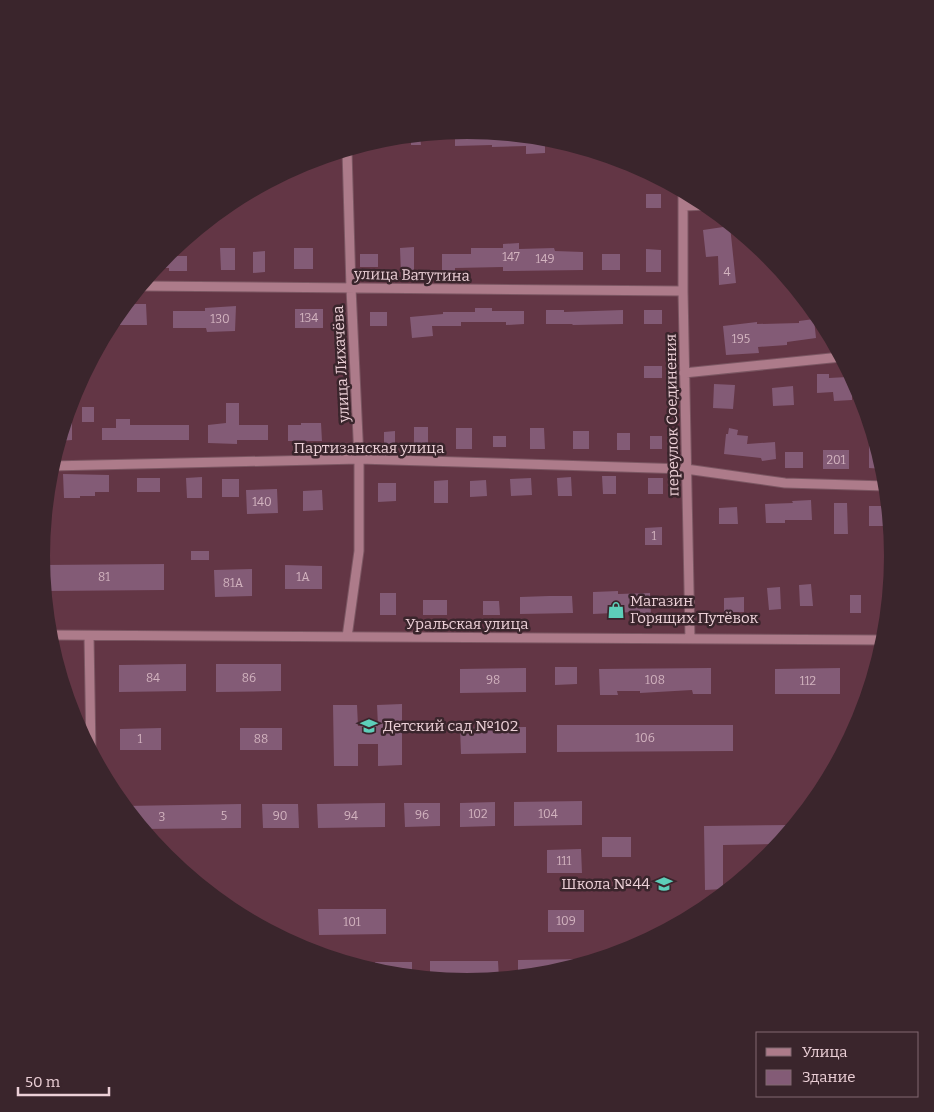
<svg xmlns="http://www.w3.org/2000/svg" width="934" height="1112" font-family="Bitter,serif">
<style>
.building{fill:#835b76}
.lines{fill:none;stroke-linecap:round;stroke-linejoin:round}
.minor-casing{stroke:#7b5662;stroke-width:11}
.minor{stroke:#ad7b8a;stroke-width:9}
.labels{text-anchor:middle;stroke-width:5;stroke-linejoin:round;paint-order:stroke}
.number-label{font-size:12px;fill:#d2b3bf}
.street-label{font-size:15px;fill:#ecd0d7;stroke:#3a252c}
.poi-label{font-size:15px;fill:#ecd0d7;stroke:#3a252c;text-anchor:start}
</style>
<rect width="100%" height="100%" fill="#633645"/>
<!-- building -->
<path class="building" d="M467,130L550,138L552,139V144L545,145V153L526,154V146L492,147V145L455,146V131Z
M420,135L421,145H411V136Z
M646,194H661V208H646Z
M730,226L736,283L719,285L718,256L706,257L703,230Z
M519,243V249L554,248L555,251L583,252V270L503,271V267L455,268V271H442V254H471V248H503V244Z
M414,247V274L401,275L400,248Z
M220,248H235V270H221Z
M294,248H313V269H294Z
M646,249L661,250V272H646Z
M265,251V272L253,273V252Z
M360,254H378V267H360Z
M602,254H620V270H602Z
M165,256H187V271H169V268H155Z
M126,304H146L147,325H110Z
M236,306L235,331L207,332L206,328H173V311H205V308Z
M475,308H492V311H524V324L506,325V322H461V326H432L433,336L412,338L410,317L443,314V312H475Z
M295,309H323V328H295Z
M546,310H564V312L623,310V324L573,325L572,324H546Z
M644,310H662V324H644Z
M370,312H387V326H370Z
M814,319L816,338L787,342V345L758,347L759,353L726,355L723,326L757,322V324L799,323V321Z
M644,366H662V378H644Z
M817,374H829V378L847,377V382H852V400L834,401L833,392L817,393Z
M714,384L735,385L733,409L713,408Z
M793,386L794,405L773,406L772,388Z
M226,403H239V425H268V440H237V444L208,443V425L226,423Z
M70,406H72V440L59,441Z
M82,407H94V422H82Z
M116,419H130V425H189V440H102V428H116Z
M301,423H321L322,441H288V425H301Z
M414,427H428V446H414Z
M456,428H472V449H456Z
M530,428H544L545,449H530Z
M729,428L738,430L737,435L748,436L747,444L775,442L776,459L762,461L761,458L724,454L726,434H728Z
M872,430L883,469L869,468V431Z
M395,431V445H384V432Z
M573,431H589V449H573Z
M617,433H630V450H617Z
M493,436H506V447H493Z
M650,436H662V449H650Z
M823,450H849V469H823Z
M785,452H803V468H785Z
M63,474L109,475V492H95V496H80V498H64Z
M602,476H616V494H603Z
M202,477V498H187L186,478Z
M571,477L572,496H558L557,478Z
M137,478H160V492H137Z
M531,478L532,495L511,496L510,479Z
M648,478H663V494H648Z
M222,479H239V497H222Z
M448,480V503H434V481Z
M486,480L487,496L470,497V481Z
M378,483H396V501L378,502Z
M277,489L278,513L247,514L246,490Z
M322,490L323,510L303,511V491Z
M811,500L812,520H785V523H766L765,504L793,503L792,501Z
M834,503H847L848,534H834Z
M869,506H883V526H869Z
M737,507L738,524H719V508Z
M662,527V545H645V528Z
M191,551H209V560H191Z
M164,564V590L45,591L42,565Z
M285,565L322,566V589H285Z
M252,569V596L215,597L214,570Z
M811,584L813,606H800L799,585Z
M780,587L781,609L769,610L767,588Z
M618,591V594L650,593L651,615H634V612L593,614V592Z
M380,593H396V615H380Z
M850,595H861V613H850Z
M549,596H572L573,613L520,614V597Z
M744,597V612H724V598Z
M423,600H447V615H423Z
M483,601H499L500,615H483Z
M186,664V691L119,692V665Z
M216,664H281V691L216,692Z
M555,667H577V684L555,685Z
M526,668V692L460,693V669Z
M711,668V694H693L692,690L640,693V691H617L618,695H600L599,669Z
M840,668V694H775V669Z
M402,704V765L378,766V744H358V766H334L333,705H357L358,726H378L377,705Z
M557,725H733V751L557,752Z
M526,727V753L461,754L460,728Z
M161,728V750H120V729Z
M240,728H282V750H240Z
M582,801V825L514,826V802Z
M495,802V826L460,827V803Z
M385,803V827L318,828L317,804Z
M404,803H440V826L405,827Z
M241,804V828L143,829L124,806Z
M262,804H298L299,828H263Z
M795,825L779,844L723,845V889L705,890L704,826Z
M602,837H631V857H602Z
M581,849L582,873H547V850Z
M318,909H386V934L319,935Z
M548,910H584V932H548Z
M587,959L588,962L550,974L518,977V960Z
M430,961H498L499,979L467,982L430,978Z
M375,962H412V976L384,974L375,971Z"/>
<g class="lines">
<!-- minor casing -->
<g class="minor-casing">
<path id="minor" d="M683,191V291L690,639
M684,206L707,205
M140,286L683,291
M684,373L841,357
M51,466L359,459L686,469L785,483L886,486
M49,635L884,640
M89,636L91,752
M347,637L359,551V459L351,288L347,150"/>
</g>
<!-- minor -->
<use href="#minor" class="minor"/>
</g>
<!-- icons -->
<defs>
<g id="shop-bare" transform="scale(1.35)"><path d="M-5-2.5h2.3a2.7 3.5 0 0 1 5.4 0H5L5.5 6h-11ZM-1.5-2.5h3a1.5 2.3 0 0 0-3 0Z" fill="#5dceb9" stroke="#3a252c" stroke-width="2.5" paint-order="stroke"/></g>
<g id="school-bare" transform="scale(1.35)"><path d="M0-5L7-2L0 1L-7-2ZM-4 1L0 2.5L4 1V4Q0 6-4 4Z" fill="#5dceb9" stroke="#3a252c" stroke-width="2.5" paint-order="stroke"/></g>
</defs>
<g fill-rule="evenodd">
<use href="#shop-bare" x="616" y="610"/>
<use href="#school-bare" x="369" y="726"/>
<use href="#school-bare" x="664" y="884"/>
</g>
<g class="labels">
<!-- number labels -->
<g class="number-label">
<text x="511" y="261">147</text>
<text x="545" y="263">149</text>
<text x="727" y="276">4</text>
<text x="309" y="322">134</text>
<text x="220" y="323">130</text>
<text x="741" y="343">195</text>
<text x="836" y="464">201</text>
<text x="262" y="506">140</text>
<text x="654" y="540">1</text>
<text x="104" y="581">81</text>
<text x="303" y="581">1А</text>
<text x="233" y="587">81А</text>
<text x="153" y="682">84</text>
<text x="249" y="682">86</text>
<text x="493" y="684">98</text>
<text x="655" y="684">108</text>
<text x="808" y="685">112</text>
<text x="645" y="742">106</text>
<text x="140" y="743">1</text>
<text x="261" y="743">88</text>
<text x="478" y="818">102</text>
<text x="548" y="818">104</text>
<text x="422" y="819">96</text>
<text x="224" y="820">5</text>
<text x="280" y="820">90</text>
<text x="351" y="820">94</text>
<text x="162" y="821">3</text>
<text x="564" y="865">111</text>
<text x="566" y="925">109</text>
<text x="352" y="926">101</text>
</g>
<!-- street labels -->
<g class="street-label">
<text transform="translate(412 275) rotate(1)" y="5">улица Ватутина</text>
<text transform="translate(341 364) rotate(-93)" y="5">улица Лихачёва</text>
<text transform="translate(672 415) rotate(-91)" y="5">переулок Соединения</text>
<text x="369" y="453">Партизанская улица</text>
<text x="467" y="629">Уральская улица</text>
</g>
<!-- poi labels -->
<g class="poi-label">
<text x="630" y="606">Магазин<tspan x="630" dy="17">Горящих Путёвок</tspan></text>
<text x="383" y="731">Детский сад №102</text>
<text x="650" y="889" text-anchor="end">Школа №44</text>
</g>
</g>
<!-- crop -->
<path d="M0 0H934V1112H0ZM50 556a417 417 0 1 1 834 0a417 417 0 1 1-834 0Z" fill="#3a252c" fill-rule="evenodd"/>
<!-- legend -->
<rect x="756" y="1032" width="162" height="65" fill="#3a252c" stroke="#816970"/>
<rect x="766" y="1048" width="25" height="8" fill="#ad7b8a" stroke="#816970"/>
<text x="802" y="1057" font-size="15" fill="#ecd0d7">Улица</text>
<rect x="766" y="1070" width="25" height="15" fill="#835b76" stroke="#816970"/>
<text x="802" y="1082" font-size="15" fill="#ecd0d7">Здание</text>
<!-- scale -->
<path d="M18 1087v8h91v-8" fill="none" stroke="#ecd0d7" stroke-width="2.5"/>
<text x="25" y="1087" font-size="15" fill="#ecd0d7" stroke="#3a252c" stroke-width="4" paint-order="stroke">50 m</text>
</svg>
